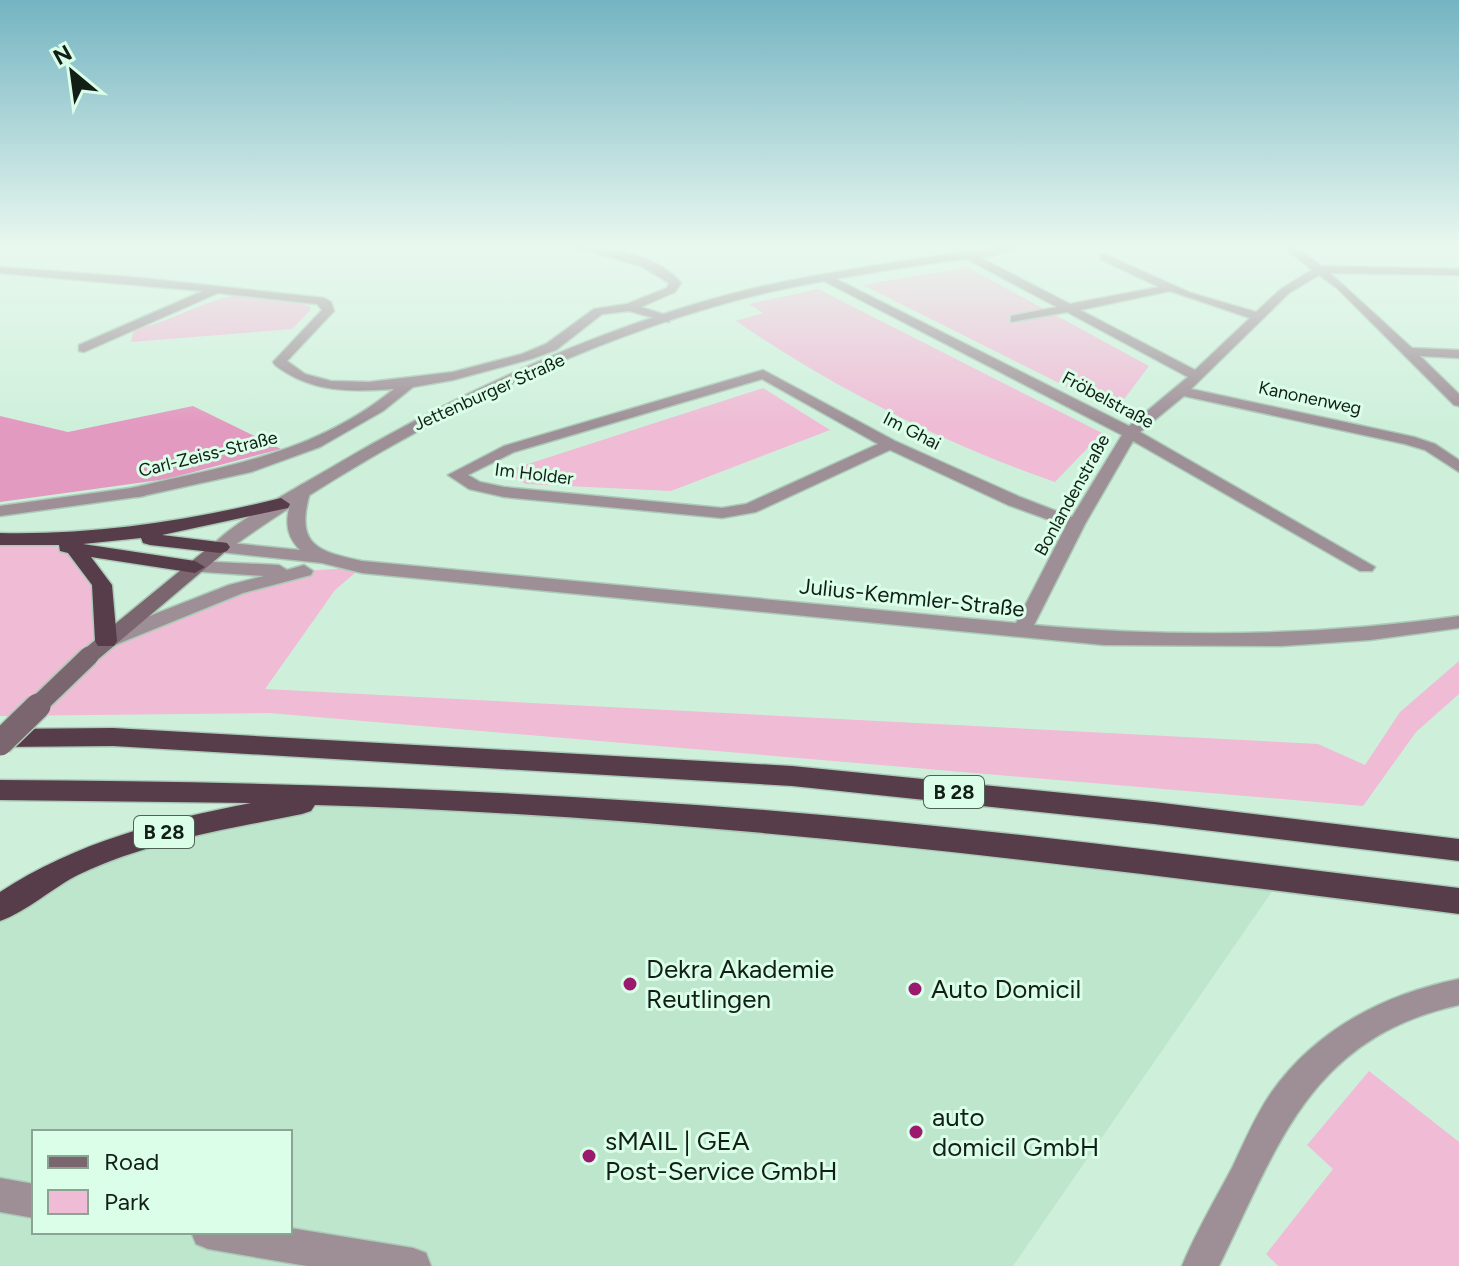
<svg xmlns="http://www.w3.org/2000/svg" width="1459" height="1266" font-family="Figtree,sans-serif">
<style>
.built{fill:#bde6cc;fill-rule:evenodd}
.green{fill:#efbbd5}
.forest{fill:#e39ac0}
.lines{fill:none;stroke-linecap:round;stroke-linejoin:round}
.minor-casing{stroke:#accab8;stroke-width:3}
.tertiary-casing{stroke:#accab8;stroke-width:3}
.secondary-casing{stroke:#accab8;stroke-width:3}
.trunk-casing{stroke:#accab8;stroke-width:3}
.minor{fill:#9e8f97;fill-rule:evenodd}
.tertiary{fill:#9e8f97;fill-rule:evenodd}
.secondary{fill:#7b6670;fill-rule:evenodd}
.trunk{fill:#573d4a;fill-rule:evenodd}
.secondary-bridge-far1-casing{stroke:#accab8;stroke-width:22;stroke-linecap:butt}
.secondary-bridge-casing{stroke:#accab8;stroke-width:28;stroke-linecap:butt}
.secondary-bridge-far1{stroke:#7b6670;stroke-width:19}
.secondary-bridge{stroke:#7b6670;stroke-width:25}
.poi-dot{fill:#9b1a6e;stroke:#dbfee8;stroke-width:3}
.labels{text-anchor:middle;stroke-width:6;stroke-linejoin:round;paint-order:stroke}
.far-street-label{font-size:18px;fill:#121f17;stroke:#dbfee8}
.shield{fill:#dbfee8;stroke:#4e6256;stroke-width:2}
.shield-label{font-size:20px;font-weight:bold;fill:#121f17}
.street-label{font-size:22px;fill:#121f17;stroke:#dbfee8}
.near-poi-label{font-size:26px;fill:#121f17;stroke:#dbfee8;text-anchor:start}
</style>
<rect width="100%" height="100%" fill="#cef0db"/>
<!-- built -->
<path class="built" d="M343,796L604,810L1280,880L1013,1266H0V908L66,867ZM34,1132H290V1232H34Z"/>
<!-- green -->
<path class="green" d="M967,267L1149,366L1115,411L863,285Z
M818,289L1102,433L1055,482C942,443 834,388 736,321L763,313L749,304Z
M241,295L300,302L310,307V311L292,329L131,342L134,329C172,323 202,299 241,295Z
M763,388L830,430L671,491L526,484L503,472Z
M0,539L75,549L98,576L106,640L304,571L362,567L335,590L265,689L1318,744L1365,765L1400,712L1459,661V694L1416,732L1363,806L269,713L0,716Z
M1369,1071L1459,1142V1266H1278L1266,1254L1333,1169L1307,1145Z"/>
<!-- forest -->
<path class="forest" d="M193,406L281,449L167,479L0,502V416L68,432Z"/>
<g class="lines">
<!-- minor casing -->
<g class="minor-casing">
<path id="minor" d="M573,247C608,247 657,254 681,283L675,292L641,307L669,316V322L629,311L602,314L556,350L531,359L453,380L413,387L383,411L320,447L251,472L138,497L132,496L130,492L132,488C229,465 314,454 394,389C350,392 312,393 275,365L273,362L322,310L317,304L218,293L84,352L79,351V345L203,291L0,273V267L131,277L324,298L331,302L334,311L287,361L305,374L331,381L369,382L453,372L522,354L546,344L594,309L627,304L667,288L669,283L641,266Z
M1284,247H1296L1321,266L1459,269V275L1330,273L1412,348L1459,350V358L1420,356L1459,394V406L1454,405L1337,288L1319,275L1289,293L1191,389L1414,437L1435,444L1459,460V472L1425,450L1405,444L1184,396L1140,432L1375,567L1372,571H1360L1133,441L1085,524L1034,625C1177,638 1318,636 1459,616V628L1370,640L1282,646L1104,645L362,573L322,563L220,552L211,547L220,542L300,550C281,531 287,512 295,489L303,484L311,489C295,543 313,551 362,561L1016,623L1066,526L1008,505L890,450L756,512L722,518L504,497L469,489L448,475L504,446L763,370L895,441L1020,497L1072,517L1122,435L822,280V276H830L1129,426L1188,377L1067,312L1011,322V316L1057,307L963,257V253H971L1070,304L1159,287L1100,259V255L1104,254L1191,293L1256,312L1281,289L1312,270ZM1170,291L1250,318L1195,370L1080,310ZM762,379L878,444L746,504L722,508L504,487L480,482L468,475L514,452Z
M195,561L279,565L287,570L304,565L313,571L311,575L243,593L115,645H101L98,640L101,635L229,585L264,576L189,571L186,567L189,563Z
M1459,979V1005C1310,1038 1279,1144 1219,1266H1182C1196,1232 1215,1200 1232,1168C1244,1143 1255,1116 1271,1093C1316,1029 1385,994 1459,979Z
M0,1178L34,1184V1218L0,1212Z
M290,1228L413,1248L426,1253L431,1266H307L208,1249L196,1244L191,1232H290Z"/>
</g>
<!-- tertiary casing -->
<g class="tertiary-casing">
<path id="tertiary" d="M994,247H1017C1000,258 956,259 934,263C868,273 802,283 737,300C558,348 377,444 226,551H214L211,547C231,523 298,487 327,470C454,394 611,322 755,288C834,270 914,260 994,247Z
M138,487L146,492L144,496L0,516V506Z"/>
</g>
<!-- secondary casing -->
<g class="secondary-casing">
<path id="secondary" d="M220,542L226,543L229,547L226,551L96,661H82L79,656L82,651L214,543Z"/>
</g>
<!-- trunk casing -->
<g class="trunk-casing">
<path id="trunk" d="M281,498L290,504L288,508L162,535L227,543L230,547L227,551L220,553L150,545L143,543L141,538L83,544L195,561L205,567L195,573L91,557L112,585L117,641L114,646H98L95,641L92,585L68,553L60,551L59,545H0V533C96,535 188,521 281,498Z
M113,728L792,766L1154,802L1459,839V861L1154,824L792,786L113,746L0,747V729Z
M0,780C255,781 510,790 764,810C997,829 1228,860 1459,888V914C1078,865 699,816 315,805L311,811L302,814C227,829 150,841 80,874C53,887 28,911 0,921V892C76,842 163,820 251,803L0,800Z"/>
</g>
<!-- minor -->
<use href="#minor" class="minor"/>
<!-- tertiary -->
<use href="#tertiary" class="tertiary"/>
<!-- secondary -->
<use href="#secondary" class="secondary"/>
<!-- trunk -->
<use href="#trunk" class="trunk"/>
<!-- secondary-bridge-far1 casing -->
<g class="secondary-bridge-far1-casing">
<path id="secondary-bridge-far1" d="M35,708L89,656"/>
</g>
<!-- secondary-bridge casing -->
<g class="secondary-bridge-casing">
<path id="secondary-bridge" d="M0,743L38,706"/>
</g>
<!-- secondary-bridge-far1 -->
<use href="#secondary-bridge-far1" class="secondary-bridge-far1"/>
<!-- secondary-bridge -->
<use href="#secondary-bridge" class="secondary-bridge"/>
</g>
<!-- sky -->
<linearGradient id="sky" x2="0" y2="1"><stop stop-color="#74b4c2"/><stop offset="0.58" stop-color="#e9f8ef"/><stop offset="1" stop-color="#e9f8ef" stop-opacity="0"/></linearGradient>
<rect width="1459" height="424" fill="url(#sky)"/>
<!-- markers -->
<g class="poi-dot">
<circle cx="630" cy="984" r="8"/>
<circle cx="915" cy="989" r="8"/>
<circle cx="916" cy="1132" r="8"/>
<circle cx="589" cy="1156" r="8"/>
</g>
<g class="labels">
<!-- far-street labels -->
<g class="far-street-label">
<text transform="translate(489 392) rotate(-24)" y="6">Jettenburger Straße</text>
<text transform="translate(1310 398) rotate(12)" y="6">Kanonenweg</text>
<text transform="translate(1108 400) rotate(28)" y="6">Fröbelstraße</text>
<text transform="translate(912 431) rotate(27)" y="6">Im Ghai</text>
<text transform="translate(208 454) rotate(-14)" y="6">Carl-Zeiss-Straße</text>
<text transform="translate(534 474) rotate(7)" y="6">Im Holder</text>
<text transform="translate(1072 495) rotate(-61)" y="6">Bonlandenstraße</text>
</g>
<!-- shield labels -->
<g class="shield">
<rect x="924" y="776" width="60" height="32" rx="6"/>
<rect x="134" y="816" width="60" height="32" rx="6"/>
</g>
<g class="shield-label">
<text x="954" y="799">B 28</text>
<text x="164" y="839">B 28</text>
</g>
<!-- street labels -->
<g class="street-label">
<text transform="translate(912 597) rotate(6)" y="8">Julius-Kemmler-Straße</text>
</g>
<!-- near-poi labels -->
<g class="near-poi-label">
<text x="646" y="978">Dekra Akademie<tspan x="646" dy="30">Reutlingen</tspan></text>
<text x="931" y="998">Auto Domicil</text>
<text x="932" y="1126">auto<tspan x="932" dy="30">domicil GmbH</tspan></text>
<text x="605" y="1150">sMAIL | GEA<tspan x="605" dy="30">Post-Service GmbH</tspan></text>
</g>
</g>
<!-- legend -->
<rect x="32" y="1130" width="260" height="104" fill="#dbfee8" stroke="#8ba594" stroke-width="2"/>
<rect x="48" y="1156" width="40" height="12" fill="#7b6670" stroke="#8ba594" stroke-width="2"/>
<text x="104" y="1170" font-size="24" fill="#121f17">Road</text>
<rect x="48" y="1190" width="40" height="24" fill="#efbbd5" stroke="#8ba594" stroke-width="2"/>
<text x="104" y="1210" font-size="24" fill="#121f17">Park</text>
<!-- north arrow -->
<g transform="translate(72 72) rotate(331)" stroke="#dbfee8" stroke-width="6" paint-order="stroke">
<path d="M0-6L14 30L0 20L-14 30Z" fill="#121f17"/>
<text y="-12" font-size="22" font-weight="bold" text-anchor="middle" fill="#121f17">N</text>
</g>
</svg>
